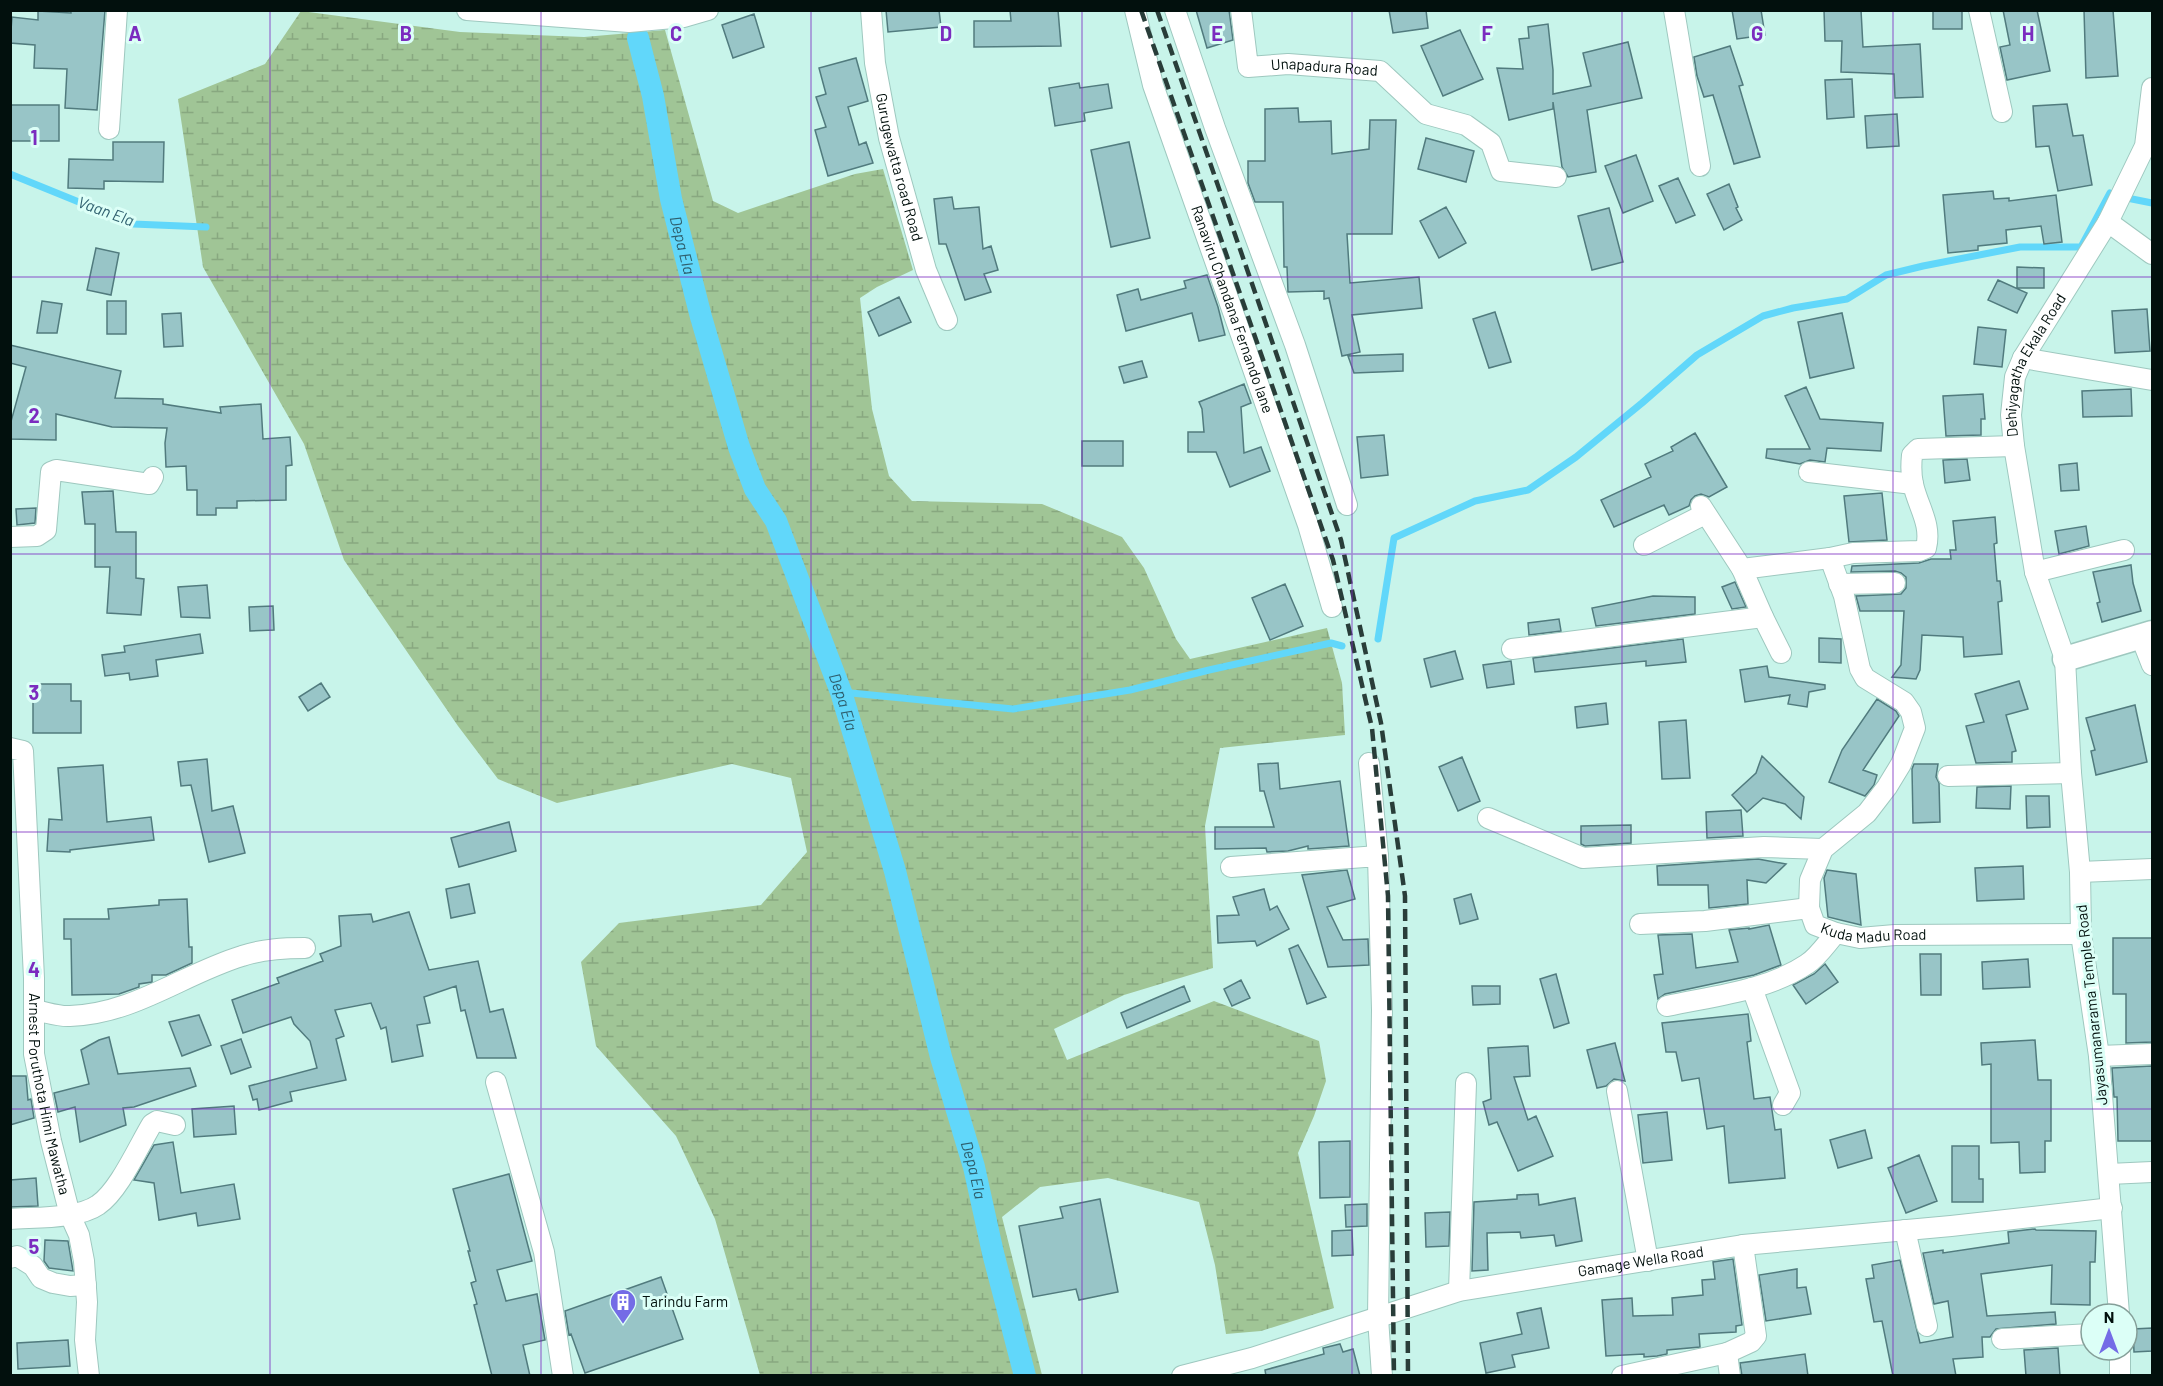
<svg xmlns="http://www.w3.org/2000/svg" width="2163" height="1386" font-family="Barlow,sans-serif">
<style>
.wetland{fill:url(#wetland-marsh)}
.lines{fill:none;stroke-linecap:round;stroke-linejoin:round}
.stream{stroke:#61d7fa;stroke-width:7}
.canal{stroke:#61d7fa;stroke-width:22}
.building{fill:#98c5c7;stroke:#517b7e;stroke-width:1.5}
.minor-casing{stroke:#9ec8bf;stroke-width:22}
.tertiary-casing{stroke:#9ec8bf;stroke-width:27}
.minor{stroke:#fff;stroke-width:20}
.tertiary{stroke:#fff;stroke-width:24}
.rail{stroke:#293d39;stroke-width:4.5;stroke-dasharray:12 6;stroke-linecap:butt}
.grid{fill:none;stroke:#7b2cbf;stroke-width:1.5;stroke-opacity:0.55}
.labels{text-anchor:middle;stroke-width:6;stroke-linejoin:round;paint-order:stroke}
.street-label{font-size:15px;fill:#02100d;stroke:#dcfff7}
.poi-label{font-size:15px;fill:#02100d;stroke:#dcfff7;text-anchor:start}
.water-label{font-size:16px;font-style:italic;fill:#2e5f6e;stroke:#dcfff7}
.grid-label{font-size:20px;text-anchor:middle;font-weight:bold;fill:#7b2cbf;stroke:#dcfff7;stroke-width:6;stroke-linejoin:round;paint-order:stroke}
</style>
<defs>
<pattern id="wetland-marsh" width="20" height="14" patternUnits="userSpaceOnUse" patternTransform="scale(1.5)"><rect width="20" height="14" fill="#a0c596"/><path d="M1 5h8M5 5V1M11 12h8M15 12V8" fill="none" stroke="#88a880"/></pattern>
</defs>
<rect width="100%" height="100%" fill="#c8f4ea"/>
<!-- wetland -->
<path class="wetland" d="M301,11L460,32L584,37L665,30L713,201L738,213L855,174L883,169L913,270L877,287L860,298L872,409L889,476L912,501L1042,504L1122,537L1144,568L1176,639L1190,659L1327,628L1342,683L1345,735L1220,748L1205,826L1213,968L1124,995L1054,1029L1067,1060L1214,1001L1319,1041L1326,1081L1314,1116L1298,1153L1334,1308L1261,1331L1226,1334L1215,1265L1199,1202L1108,1178L1040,1187L1002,1217L1042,1375H760L715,1219L676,1136L596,1046L581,962L619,923L761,905L807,852L791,778L732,764L557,803L498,779L458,726L344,560L304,444L203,267L178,99L265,64Z"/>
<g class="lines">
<!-- stream -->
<path class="stream" d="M10,174L133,224L206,227
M2132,199L2152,203
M1378,639L1394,538L1475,501L1528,490L1576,457L1642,403L1697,355L1763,316L1793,308L1847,299L1886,275L1923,266L2020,247H2081L2110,193
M841,692L1013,709L1130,690L1209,670L1331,643L1342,646"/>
<!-- canal -->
<path class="canal" id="s1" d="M638,38L653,96L671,199L701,317L739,447L755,489L776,521L841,692L895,871L941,1057L974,1167L993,1253L1025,1376"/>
</g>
<!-- building -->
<path class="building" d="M71,10H105L97,110L65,108L67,69L34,68L35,45L10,43L12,17L38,20V11L71,13Z
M886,10H939L941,27L888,32Z
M1010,10H1058L1061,46L974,47V21H1011Z
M1196,10H1229L1233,40L1207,48Z
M1389,10H1426L1428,28L1393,33Z
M1732,10H1761L1765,35L1737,39Z
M1824,10H1861L1863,47L1920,44L1923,97L1895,98L1894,74L1841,72L1842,41H1825Z
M1933,10H1962V29H1933Z
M2003,10H2037L2050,71L2007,80L2000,47L2010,45Z
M2084,10H2113L2118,76L2086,78Z
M754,14L764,47L733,58L722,25Z
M1548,24L1553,70V94L1591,86L1583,53L1628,42L1642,98L1587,110L1596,172L1568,177L1562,167L1553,102V109L1509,120L1497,68L1523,69L1519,39L1529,38L1528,27Z
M1460,30L1483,79L1443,96L1421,46Z
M1730,46L1743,85L1739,86L1760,157L1734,164L1713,95L1704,97L1697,76L1694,57Z
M856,58L868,101L848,107L859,145L866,142L873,163L828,176L815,130L826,127L816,97L826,94L819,68Z
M1852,79L1854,117L1827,119L1825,80Z
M1079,83L1080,88L1108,84L1112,108L1084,113L1085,121L1055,126L1049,88Z
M2067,104L2073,136L2083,135L2092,185L2058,191L2049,146L2036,147L2033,106Z
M10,105H59V141H10Z
M1298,108L1299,122L1331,121L1332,154L1369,149L1370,120H1396L1392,234H1347L1350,283L1419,277L1422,308L1352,315L1360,352L1342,356L1329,298L1324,299V291L1288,292L1287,267H1284L1283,202H1255L1248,183V161H1265V109Z
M1897,114L1899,146L1867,148L1865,116Z
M1426,138L1474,151L1466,182L1418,169Z
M113,142H164L163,182L104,181V189L68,188L69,159L113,160Z
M1129,142L1150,238L1111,247L1091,150Z
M1636,155L1653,201L1623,213L1605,166Z
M1678,178L1695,215L1676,223L1659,186Z
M1729,184L1738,207L1736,208L1742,220L1724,230L1707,194Z
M1993,191L1994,199L2009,198V201L2056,195L2062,242L2044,244L2041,226L2006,230L2007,243L1978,246V250L1948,253L1943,195Z
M952,197L954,209L979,207L983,249L991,246L998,270L984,274L991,292L965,300L946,244H939L934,199Z
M1446,207L1466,243L1439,258L1420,221Z
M1609,208L1623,262L1592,270L1578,216Z
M96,248L119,253L111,295L87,290Z
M2017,267L2044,268V288H2017Z
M1207,275L1218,307L1225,335L1199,341L1192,313L1126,331L1117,295L1138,289L1141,300L1186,288L1184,281Z
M1998,280L2027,293L2017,313L1988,300Z
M899,297L911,322L879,336L868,312Z
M42,301L62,304L57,333H37Z
M107,301H126V334H107Z
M2147,309L2150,351L2115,353L2112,311Z
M1495,312L1511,362L1489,368L1473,319Z
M181,313L183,346L164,347L162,314Z
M1842,313L1854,368L1810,378L1798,322Z
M1978,327L2006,330L2002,367L1974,364Z
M10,345L121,371L115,398L163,399V404L221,413L220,407L261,404L263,439L290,437L292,465L286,466V500L237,501V508H216V515H197V490H187L186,466L166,467L165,443L167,428L112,427L56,414V440L10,439V425L26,367L10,363Z
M1403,354V371L1354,373L1348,356Z
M1142,361L1147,377L1124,383L1119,367Z
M1244,384L1251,403L1241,407L1244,453L1261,447L1270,471L1230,487L1216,452H1188V432H1204L1202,409L1199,402Z
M1806,387L1820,419L1883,423L1881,451L1827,448L1825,462L1810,460L1800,464L1766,458L1767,449H1810L1785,396Z
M2131,389L2132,416L2083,417L2082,391Z
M1983,394L1985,419H1981V435L1946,436L1943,396Z
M1695,433L1727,487L1709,497L1701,494L1695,496L1691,500L1689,506L1669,515L1664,505L1614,527L1601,500L1651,477L1645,464L1673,451L1671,447Z
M1384,435L1388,475L1361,478L1357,437Z
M1082,441H1123V466H1082Z
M1967,459L1970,480L1945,483L1943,460Z
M2077,463L2079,490L2061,491L2059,465Z
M113,491L116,532H136V578L144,579L141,615L107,613L110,567H95V524H85L82,492Z
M1882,493L1887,540L1849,542L1844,496Z
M36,508L35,523L17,525L16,509Z
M1995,517L1997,543L1994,544L1997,581H2000L2001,590L2002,601L1998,602L2002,654L1964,657L1963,637L1922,635L1920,670L1916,679L1892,677L1901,665L1904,611H1860L1856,596L1901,594L1906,588V577L1901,573L1895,571L1851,572L1852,566L1919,563L1931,559H1951L1950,550H1956L1953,521Z
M2086,526L2089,546L2059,554L2055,531Z
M2131,565L2133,583L2141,611L2102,622L2097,603L2100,602L2093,572Z
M1735,582L1746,607L1732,609L1722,587Z
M1285,584L1303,626L1270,640L1252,598Z
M207,585L210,618L181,617L178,587Z
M1653,596L1695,597V614L1596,626L1592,608Z
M273,606L274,630L250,631L249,607Z
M1559,619L1561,631L1529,635L1528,623Z
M200,634L203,653L156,660L158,676L130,680L129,673L105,676L102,655L125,652L124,646Z
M1819,638L1841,639V663L1819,662Z
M1683,639L1686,662L1646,666V661L1535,672L1533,658Z
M1455,651L1463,679L1431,687L1424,659Z
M1511,661L1514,684L1487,688L1483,665Z
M1767,666L1769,677L1825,685V689L1809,692L1807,707L1788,704L1790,695L1745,702L1740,670Z
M2019,681L2028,709L2006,715L2016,751L2012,752V762L1976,763L1966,726L1984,722L1975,694Z
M321,683L330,697L308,711L299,697Z
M33,684H71V701H81V733H33Z
M1877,699L1896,711L1899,716L1863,770L1877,775L1874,785L1865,796L1829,782L1842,750Z
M1606,703L1608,724L1577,728L1575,707Z
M2135,705L2147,762L2096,775L2091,751L2095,750L2086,718Z
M1686,720L1690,778L1662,779L1659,722Z
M1762,756L1804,797L1801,819L1785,804L1763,798L1747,812L1732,795L1756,773Z
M1462,757L1480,801L1458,811L1439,767Z
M207,759L212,811L233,806L245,853L209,862L191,785L181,786L178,762Z
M1278,763L1280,789L1340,781L1349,846L1308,849V846L1288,851L1267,852L1266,848L1215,849V827H1274L1264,791H1260L1258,764Z
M1914,764H1938L1936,777L1939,783L1940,822L1913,823L1912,769Z
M103,765L107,822L151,817L154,840L70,850V852L47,851L49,819L62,820L58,768Z
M2011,786L2010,809L1976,808L1977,787Z
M2026,796H2049L2050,827L2027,828Z
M1741,810L1743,836L1707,838L1706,812Z
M509,822L516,851L459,867L451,838Z
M1631,825V843L1585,846L1581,844V826Z
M1758,859L1786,864L1766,883L1747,880L1748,904L1709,908L1708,885H1658L1657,866Z
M2023,866L2024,899L1977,901L1975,868Z
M1347,870L1355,899L1327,907L1343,940L1368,939L1369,965L1328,967L1302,875Z
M1827,870L1856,874L1861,925L1828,917L1824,878Z
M469,884L475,913L451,918L446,889Z
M1264,889L1270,910L1277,906L1289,929L1257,946L1255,941L1218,943L1217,916L1239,915L1233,897Z
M1471,894L1478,919L1460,924L1454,899Z
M187,899L189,947H192V963L166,975H152V982L139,984V987L119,994L72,995L71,939H64V919H109L108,909L159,905V900Z
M409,912L429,970L478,961L490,1012L503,1009L516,1058H477L465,1010L461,1011L456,986L424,997L430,1023L417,1025L423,1056L392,1062L386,1027L381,1029L371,1003L335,1010L344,1036L336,1039L346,1080L290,1092L292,1101L259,1110L257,1099L253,1100L249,1086L317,1068L310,1041L294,1024L291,1017L243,1033L232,1000L279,983L277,978L323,961L320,954L341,946L339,916L371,914L373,922Z
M1769,925L1781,965L1754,975L1665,994L1658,999L1654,975L1663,974L1658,935L1692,934L1696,968L1738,962L1729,930L1749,928V929Z
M2113,938H2152V1042L2126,1043V994H2113Z
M1298,945L1326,997L1307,1004L1289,949Z
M1920,954H1941V995H1921Z
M2028,959L2030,987L1983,989L1982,962Z
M1825,964L1838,982L1806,1004L1793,985L1814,974Z
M1556,974L1569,1023L1554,1028L1540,979Z
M1241,980L1250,998L1232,1006L1224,989Z
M1184,986L1190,1001L1127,1028L1121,1013Z
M1472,986H1500V1004L1473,1005Z
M1748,1014L1751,1041L1747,1042L1754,1099L1770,1097L1775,1130L1781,1129L1785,1178L1729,1183L1724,1126L1707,1129L1699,1078L1682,1081L1676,1052H1666L1662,1023Z
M199,1015L211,1045L182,1056L169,1022Z
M109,1037L118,1074L190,1068L196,1086L134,1107L123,1108L126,1125L80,1142L75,1107L58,1112L54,1093L89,1084L81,1050L99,1040Z
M241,1039L251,1067L231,1074L221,1046Z
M2035,1040L2038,1080H2051V1141H2045V1172L2020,1173L2019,1142L1991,1143V1064L1982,1065L1981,1043Z
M1615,1043L1625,1081L1614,1079L1606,1086L1597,1088L1587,1050Z
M1528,1046L1530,1076L1514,1077L1528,1120L1536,1116L1553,1156L1518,1171L1497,1122L1489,1125L1483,1102L1491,1099L1488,1048Z
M2152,1066V1141H2118L2117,1097H2114L2112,1068Z
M10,1076H26L28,1100L31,1099L34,1118L10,1125Z
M234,1106L236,1134L194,1137L192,1109Z
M1667,1112L1672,1160L1643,1163L1638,1115Z
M1865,1130L1872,1158L1838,1168L1830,1140Z
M1350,1141V1197L1320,1198L1319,1142Z
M173,1142L181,1193L234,1184L240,1219L198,1226L196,1213L159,1220L154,1183L134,1180L154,1145Z
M1952,1146H1979V1179H1983V1202H1952Z
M1919,1155L1937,1201L1906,1213L1888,1168Z
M509,1174L532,1261L497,1270L506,1301L537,1294L545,1340L523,1345L530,1376H492L474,1305L477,1304L471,1283L476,1281L468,1251H470L453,1189Z
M36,1178L38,1206L10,1207V1180Z
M1538,1194L1539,1205L1575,1198L1582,1241L1556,1246L1554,1235L1521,1238L1520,1232L1487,1233L1488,1270L1472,1271L1474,1202L1517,1199V1195Z
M1100,1199L1118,1292L1079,1300L1076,1289L1033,1297L1019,1226L1063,1218L1060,1207Z
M1367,1204V1226L1346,1227L1345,1205Z
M1450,1212L1449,1246L1426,1247L1425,1213Z
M2035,1229L2036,1230L2096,1231L2095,1262H2090V1305L2051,1304L2052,1265L1981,1274L1987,1316L2055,1312L2056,1324L1996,1329L1990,1337H1982L1983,1357L1953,1359L1956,1376H1893L1882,1321L1874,1322L1866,1279L1874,1278L1872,1265L1900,1260L1920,1343L1953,1337L1948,1301L1934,1304L1923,1253L1943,1250V1253L2009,1243L2008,1232Z
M1352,1230L1353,1255L1332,1256V1231Z
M45,1240L68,1241L73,1271L49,1268L44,1261Z
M1733,1259L1742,1325L1736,1326V1332L1699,1334L1700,1347L1667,1350V1354L1657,1356L1644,1357V1354L1606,1356L1602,1300L1632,1298L1633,1316L1673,1315L1672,1298L1703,1295L1702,1280L1715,1279L1713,1262Z
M1797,1269V1288L1806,1287L1811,1314L1766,1321L1759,1275Z
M661,1277L683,1339L585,1373L571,1334L569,1335L565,1311Z
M1541,1308L1549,1348L1512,1355L1515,1367L1486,1373L1480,1343L1522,1334L1517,1313Z
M2152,1328V1351L2134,1352L2133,1329Z
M68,1340L70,1366L18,1369L17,1343Z
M1340,1344L1343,1352L1353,1349L1360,1376H1266L1265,1370L1324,1354L1323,1348Z
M2058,1348L2060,1376H2026L2024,1350Z
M1805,1354L1808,1376H1742L1740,1363Z"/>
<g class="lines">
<!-- minor casing -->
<g class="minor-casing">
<g id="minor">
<path d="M467,10L629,22L684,17L708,10"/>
<path id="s2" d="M871,10L875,63L889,138L926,270L947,320"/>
<path id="s3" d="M1135,10L1153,85L1308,525L1332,607"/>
<path d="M1175,10L1215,128L1295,345L1347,505"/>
<path id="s4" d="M1241,10L1248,67L1288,64L1380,71L1426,114L1466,125L1491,143L1501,171L1556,177"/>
<path d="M1674,10L1700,166"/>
<path d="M1979,10L2002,112"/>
<path d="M109,129L117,10"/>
<path d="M2108,222L2152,254"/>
<path d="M2023,358L2152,380"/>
<path d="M1809,472L1913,484"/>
<path d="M1701,506L1742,569L1830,558L1853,553L1919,551L1926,548C1932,524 1918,507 1913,484C1911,475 1911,465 1912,455L1918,449L2014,446"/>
<path d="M10,537L37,536L46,530L51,472L56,470L149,484L153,477"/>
<path d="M1644,545L1705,514"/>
<path id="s5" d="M1830,558L1844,596L1860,669L1865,678L1904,702L1911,712L1915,728L1901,764L1887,787L1867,813L1823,849L1810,880L1809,908L1815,925L1836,933L1860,938L1895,935L2081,934"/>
<path d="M1742,569L1763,617L1781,653"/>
<path d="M2035,572L2124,550"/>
<path d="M1839,584L1895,583"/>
<path d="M2141,637L2152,665"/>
<path d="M1512,649L1763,617"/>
<path id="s6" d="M10,748L23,751L34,978V1054L51,1141L70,1215L79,1235L84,1261L87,1302L85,1340L89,1376"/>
<path d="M1369,763L1378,856"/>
<path d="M1948,776L2071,773"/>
<path d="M1488,818L1583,858L1764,847L1823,849"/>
<path d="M1231,867L1378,856L1382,1010L1378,1318L1382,1376"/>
<path d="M2080,872L2152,869"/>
<path d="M1640,924L1705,921L1809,908"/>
<path d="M1752,988L1790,1093L1783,1105"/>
<path d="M1667,1006C1713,996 1767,991 1807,964C1818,957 1827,943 1836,933"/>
<path d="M34,1010C46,1012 59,1017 70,1016C134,1014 183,974 242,956C263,949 283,948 305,948"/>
<path d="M2099,1056L2152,1054"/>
<path d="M496,1082L544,1252L563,1376"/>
<path d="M1617,1091L1648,1261"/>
<path d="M2109,1174L2152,1172"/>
<path d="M10,1219C35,1217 78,1219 98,1205C119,1191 138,1147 152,1124L157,1121L175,1125"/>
<path d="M1905,1230L1927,1326"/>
<path d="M10,1258L17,1256L33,1266L41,1278L53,1283L70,1286L86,1285"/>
<path d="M1459,1291L1466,1083"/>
<path id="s7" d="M2119,1314L2099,1056L2081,934L2080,872L2071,773L2065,659L2035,572L2014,446L2011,415L2015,377L2023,358L2108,222L2145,146L2152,88"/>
<path d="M2002,1339L2091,1334"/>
<path d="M2120,1350V1376"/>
<path id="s8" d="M1182,1376L1252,1358L1459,1291L1743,1245L1951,1226L2112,1208"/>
<path d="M1622,1376L1727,1353"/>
<path d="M1730,1376L1727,1353L1751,1342L1756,1336L1743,1245"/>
</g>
</g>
<!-- tertiary casing -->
<g class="tertiary-casing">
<path id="tertiary" d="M2065,659L2152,633"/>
</g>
<!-- minor -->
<use href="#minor" class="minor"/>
<!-- tertiary -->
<use href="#tertiary" class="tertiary"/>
<!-- rail -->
<path class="rail" d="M1141,10L1333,560L1372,728L1388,896L1394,1376
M1157,10L1341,540L1381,723L1405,896L1408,1376"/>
</g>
<!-- grid -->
<path class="grid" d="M270,10V1376M541,10V1376M811,10V1376M1082,10V1376M1352,10V1376M1622,10V1376M1893,10V1376M10,277H2152M10,554H2152M10,832H2152M10,1109H2152"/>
<!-- icons -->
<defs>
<g id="building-pin" transform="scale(1.35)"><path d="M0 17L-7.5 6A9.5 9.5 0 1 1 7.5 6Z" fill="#746ce6" stroke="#dcfff7"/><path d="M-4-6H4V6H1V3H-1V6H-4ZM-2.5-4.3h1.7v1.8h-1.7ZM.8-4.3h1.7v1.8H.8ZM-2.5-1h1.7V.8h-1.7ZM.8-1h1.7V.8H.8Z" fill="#fff"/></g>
</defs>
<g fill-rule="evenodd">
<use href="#building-pin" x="623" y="1302"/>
</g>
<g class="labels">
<!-- street labels -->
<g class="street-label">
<text dy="5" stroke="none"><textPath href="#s4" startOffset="134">Unapadura Road</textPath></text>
<text dy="5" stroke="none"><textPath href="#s2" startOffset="160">Gurugewatta road Road</textPath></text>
<text dy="5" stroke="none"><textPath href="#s3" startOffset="315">Ranaviru Chandana Fernando lane</textPath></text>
<text dy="5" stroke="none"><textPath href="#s7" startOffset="964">Dehiyagatha Ekala Road</textPath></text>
<text dy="5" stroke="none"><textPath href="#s5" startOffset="495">Kuda Madu Road</textPath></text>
<text transform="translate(2092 1005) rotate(-96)" y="5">Jayasumanarama Temple Road</text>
<text dy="5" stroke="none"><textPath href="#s6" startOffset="358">Arnest Poruthota Himi Mawatha</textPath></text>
<text dy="5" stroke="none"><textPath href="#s8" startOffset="474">Gamage Wella Road</textPath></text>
</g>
<!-- poi labels -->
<g class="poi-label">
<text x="642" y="1307">Tarindu Farm</text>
</g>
<!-- water labels -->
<g class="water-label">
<text transform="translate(106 211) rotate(20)" y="6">Vaan Ela</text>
<text dy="6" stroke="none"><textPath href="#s1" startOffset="212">Depa Ela</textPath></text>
<text dy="6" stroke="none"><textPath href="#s1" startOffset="698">Depa Ela</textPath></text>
<text dy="6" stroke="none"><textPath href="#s1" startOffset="1184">Depa Ela</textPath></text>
</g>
</g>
<g class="grid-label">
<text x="135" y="41">A</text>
<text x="406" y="41">B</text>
<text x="676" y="41">C</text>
<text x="946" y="41">D</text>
<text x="1217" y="41">E</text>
<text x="1487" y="41">F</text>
<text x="1757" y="41">G</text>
<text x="2028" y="41">H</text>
<text x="34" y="145">1</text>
<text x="34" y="423">2</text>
<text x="34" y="700">3</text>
<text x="34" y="977">4</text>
<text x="34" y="1254">5</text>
</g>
<!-- border -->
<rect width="2163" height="1386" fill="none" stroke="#02100d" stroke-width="24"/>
<!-- north arrow -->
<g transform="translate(2109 1332)"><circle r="28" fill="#dcfff7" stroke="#859f99" stroke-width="1.5"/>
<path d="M0-4.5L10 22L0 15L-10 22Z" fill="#746ce6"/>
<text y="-9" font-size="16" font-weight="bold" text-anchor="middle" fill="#02100d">N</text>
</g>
</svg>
